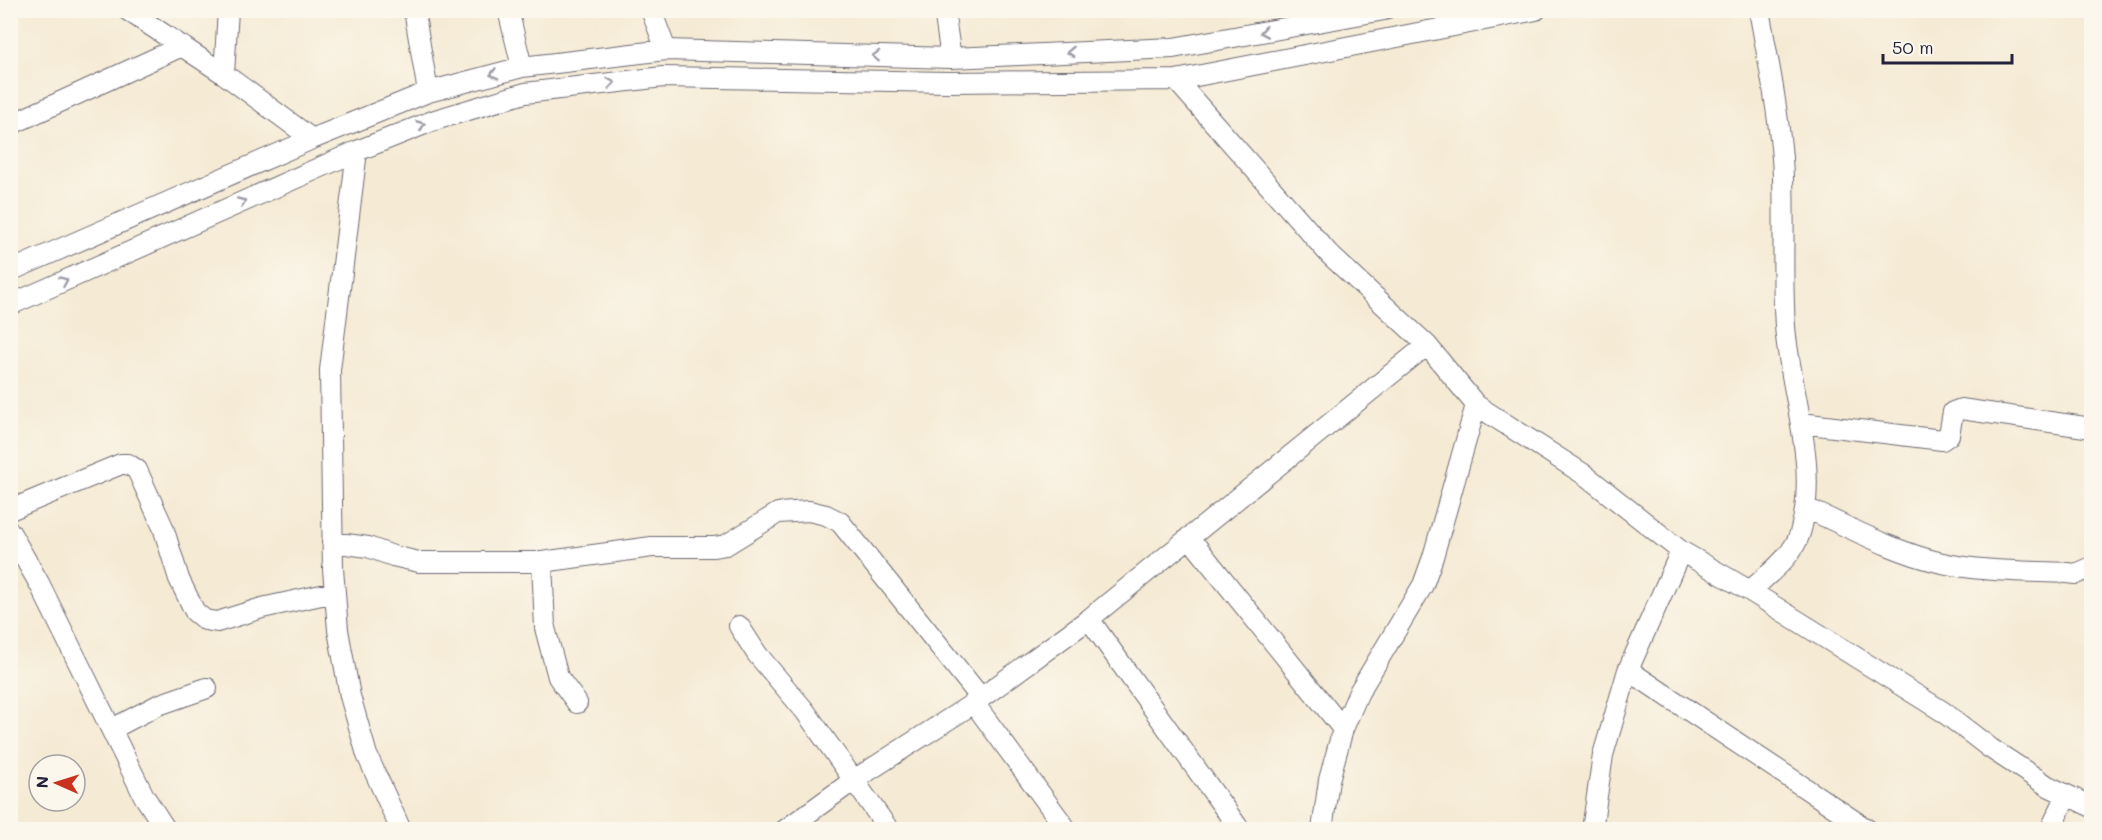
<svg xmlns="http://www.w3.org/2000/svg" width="2102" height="840" font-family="Mali,sans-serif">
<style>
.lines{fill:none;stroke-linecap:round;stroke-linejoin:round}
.minor-casing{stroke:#6c6871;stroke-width:22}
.minor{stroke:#fff;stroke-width:20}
.oneway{stroke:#9c9ca7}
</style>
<rect width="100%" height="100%" fill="#fbf7ec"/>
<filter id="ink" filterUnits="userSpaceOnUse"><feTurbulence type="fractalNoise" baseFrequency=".0167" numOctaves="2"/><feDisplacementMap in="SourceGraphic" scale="12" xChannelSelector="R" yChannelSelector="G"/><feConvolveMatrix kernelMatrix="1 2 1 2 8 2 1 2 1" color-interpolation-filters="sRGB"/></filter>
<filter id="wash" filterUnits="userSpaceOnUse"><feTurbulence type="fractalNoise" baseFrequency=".008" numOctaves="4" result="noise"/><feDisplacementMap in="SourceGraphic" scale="24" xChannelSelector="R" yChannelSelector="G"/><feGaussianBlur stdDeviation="1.35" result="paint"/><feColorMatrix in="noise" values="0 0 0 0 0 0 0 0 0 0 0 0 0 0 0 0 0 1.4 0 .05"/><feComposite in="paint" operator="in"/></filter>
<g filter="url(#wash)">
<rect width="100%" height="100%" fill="#f5ead4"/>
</g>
<g filter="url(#ink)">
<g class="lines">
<!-- minor casing -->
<g class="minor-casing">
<path id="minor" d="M127,10L224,74L312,139
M414,10L428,92
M508,10L522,67
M651,10L666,50
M944,10L951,58
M224,74L228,10
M1176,80L1330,255L1427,345L1476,405L1585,475L1681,551L1750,591L1942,711L1990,748L2048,786L2092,807
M10,125L182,46
M357,151L330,370L333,569L338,630L350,696L367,755L401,830
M10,271L312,139L428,92L522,67L666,50L951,58L1173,48L1384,10
M10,305L357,151L435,120L525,93L663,77L948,82L1176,80L1536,10
M1801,423L1942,440L1949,435L1953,412L1961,409L2092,428
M1806,508C1849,527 1892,551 1938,562C1979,572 2025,571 2067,573L2076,574L2092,567
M10,510L121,464H128L137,470L163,527L179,579L195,612L205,620L217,622L262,608L335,592
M10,532L39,583L144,796L166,830
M1189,537L1343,729
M332,542L368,547L393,556L419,562H542L652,547H714L726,545L778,513L809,511L826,515L840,522L981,698
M542,562L545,628L558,677L577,703
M1750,591C1768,574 1793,557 1800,533C1820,466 1790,393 1785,326C1781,271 1786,214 1782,158C1778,109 1768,59 1759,10
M1089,619L1240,830
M739,626L757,654L805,711L889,830
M1628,670L1868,830
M974,703L1067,830
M112,729L158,705L207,688
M785,830L854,780L974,703L1089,619L1427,345
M1322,830L1329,780L1343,729L1359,692L1423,585L1433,557L1476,405
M1592,830L1603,755L1628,670L1681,551
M2050,830L2067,795"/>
</g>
<!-- minor -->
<use href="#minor" class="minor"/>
</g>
<!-- one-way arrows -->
<defs><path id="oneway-chevron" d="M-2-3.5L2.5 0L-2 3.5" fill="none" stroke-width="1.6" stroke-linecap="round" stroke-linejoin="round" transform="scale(1.5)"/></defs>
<g class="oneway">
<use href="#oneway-chevron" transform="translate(1264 32) rotate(170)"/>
<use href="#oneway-chevron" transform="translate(1071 52) rotate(177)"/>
<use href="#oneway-chevron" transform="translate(876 56) rotate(-178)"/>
<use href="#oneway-chevron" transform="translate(494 74) rotate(165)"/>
<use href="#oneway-chevron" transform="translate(611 83) rotate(-7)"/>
<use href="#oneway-chevron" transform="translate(421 125) rotate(-22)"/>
<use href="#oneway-chevron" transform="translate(242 202) rotate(-24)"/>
<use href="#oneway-chevron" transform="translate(64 281) rotate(-24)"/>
</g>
</g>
<!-- margin -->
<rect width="2102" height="840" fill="none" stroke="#fbf7ec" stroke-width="36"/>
<!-- north arrow -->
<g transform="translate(57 783) rotate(273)"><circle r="28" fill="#fbf7ec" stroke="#a4a2a5" stroke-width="1.5"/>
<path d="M0-4.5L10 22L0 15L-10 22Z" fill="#c8321e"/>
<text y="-9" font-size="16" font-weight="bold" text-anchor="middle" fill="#22223b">N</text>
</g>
<!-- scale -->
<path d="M1883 54v9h129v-9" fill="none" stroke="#22223b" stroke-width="3"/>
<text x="1892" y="54" font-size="18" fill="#22223b" stroke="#fbf7ec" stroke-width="4.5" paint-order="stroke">50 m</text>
</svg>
